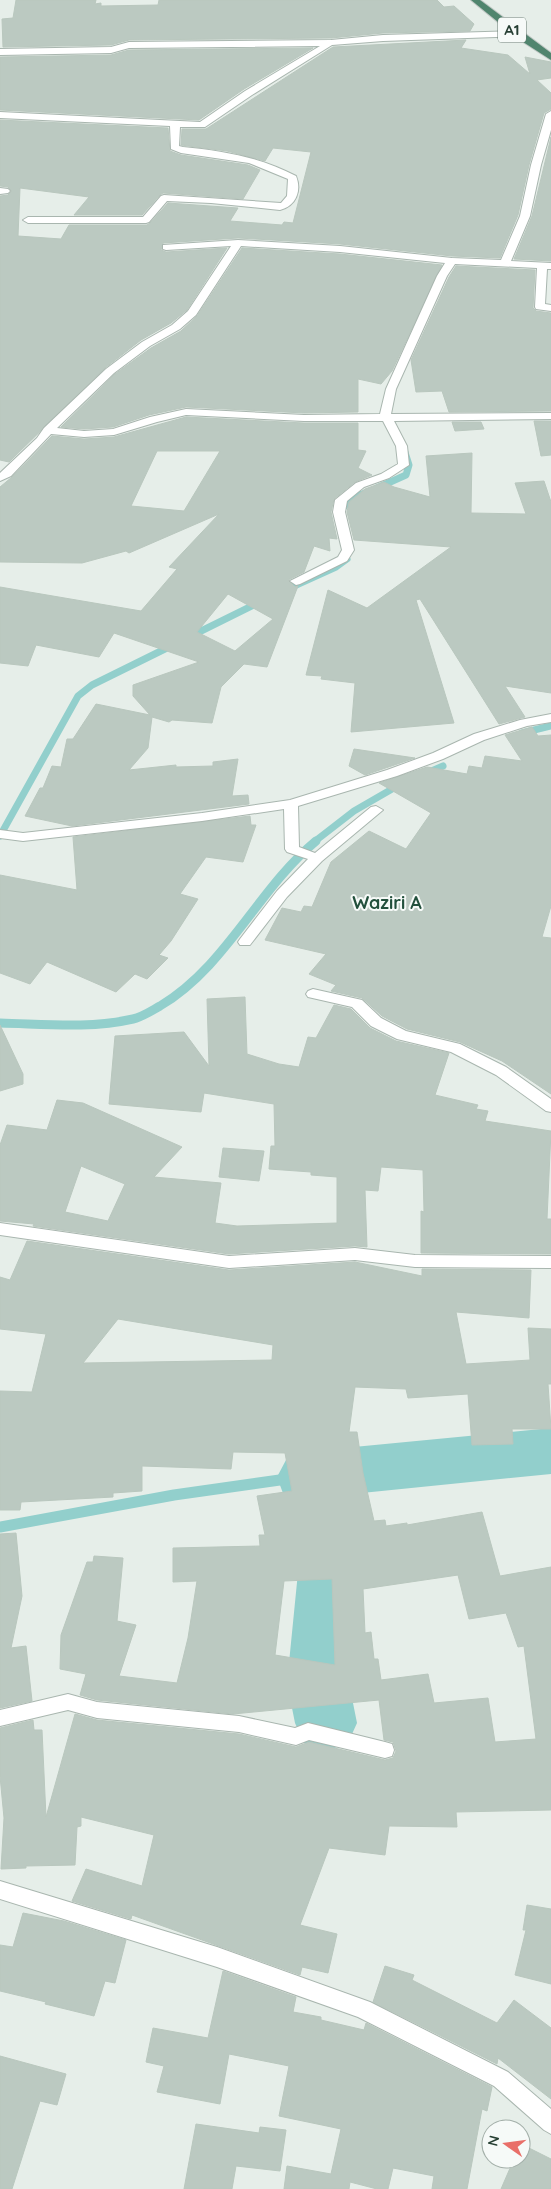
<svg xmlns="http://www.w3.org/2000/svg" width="551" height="2189" font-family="Quicksand,sans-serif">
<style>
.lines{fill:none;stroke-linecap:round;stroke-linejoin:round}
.stream-far2{stroke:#92cfcc;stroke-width:7}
.stream-far1{stroke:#92cfcc;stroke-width:9}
.stream{stroke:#92cfcc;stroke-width:11}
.river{fill:#92cfcc;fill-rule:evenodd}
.building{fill:#bbc9c1;stroke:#b9c7be;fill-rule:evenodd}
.minor-casing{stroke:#a9b6af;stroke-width:2}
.trunk-casing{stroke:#c2c9c6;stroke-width:2}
.minor{fill:#fff;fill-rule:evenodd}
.trunk{fill:#50856e;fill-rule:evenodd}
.labels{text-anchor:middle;stroke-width:4;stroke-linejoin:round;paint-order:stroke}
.shield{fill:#f6faf8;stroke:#64776e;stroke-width:1}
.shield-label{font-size:15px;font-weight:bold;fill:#263f33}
.neighbourhood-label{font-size:18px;font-weight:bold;fill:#22503c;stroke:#f6faf8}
</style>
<rect width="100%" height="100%" fill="#e6eee9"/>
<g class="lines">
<!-- stream-far2 -->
<path class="stream-far2" d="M377,488L406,475L409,465L403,446
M342,515V509L352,498L365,493
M283,591L336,567L347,559
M189,637L260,602
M522,733L551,726
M427,773L443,766
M0,836L78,696L92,685L173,645
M314,842L354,811L399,785"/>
<!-- stream-far1 -->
<path class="stream-far1" d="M0,1023C44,1024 90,1029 133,1019C142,1017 151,1011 160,1006C226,967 258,889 316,841"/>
<!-- stream -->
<path class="stream" d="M0,1527L174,1495L301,1477"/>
<!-- river -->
<path class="river" d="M551,1428V1474L342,1495L359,1542L349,1683L357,1723L348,1743L326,1751L304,1743L295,1723L287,1683L301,1542L277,1477L286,1460L306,1453L333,1449Z"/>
</g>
<!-- building -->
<path class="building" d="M16,0H96L95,4L101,3V6L158,5L159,0H437L444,7L454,6L474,24L470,31L383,33L331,38L129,40L111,45L3,47L2,19L13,18Z
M466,40L461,48L508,55L530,74L525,57L551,62V78L537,80L551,93V109L544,113L529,165L518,215L500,258L452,256L340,244L238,238L163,243L161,250L166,252L227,248L187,310L171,323L141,340L105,368L9,462L0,460V196L8,195L12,191L8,187L0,186V120L168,128L170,151L181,155L248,165L260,170L243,199L163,193L160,195L142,215H74L89,197L20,188L18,236L61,239L69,225H147L150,223L168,203L238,208L230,221L282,225L284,222L293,223L311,152L273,148L265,161L227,151L181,145L182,129H206L333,47Z
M313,48L244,89L199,120L0,110V57L111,55L129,50Z
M551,137V261L514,259L532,216Z
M242,248L340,254L442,265L392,371L381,384L358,379V412L304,413L186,407L149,415L113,427L84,429L61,427L115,374L151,348L181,331L197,316Z
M456,266L535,270L533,308L536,311L551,313V411L449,412L442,391L416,392L411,360L449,277Z
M186,417L304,423H358V450L366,451L358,468L372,475L355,482L334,499L331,512L337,539L329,538L330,551L314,546L304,572L288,580L295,587L298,586L267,667L244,664L221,687L212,723L172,720L169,722L152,717L148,748L129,770L176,765V767L213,766V762L238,759L232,796L248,795L249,804L72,826L25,816L40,788H43L52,766L61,767L67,739H73L96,704L150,715L133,696V685L199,662L114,633L99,657L36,645L28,666L0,663V587L141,611L177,569L169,567L219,514L129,553L126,551L82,563L0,562V487L12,477L52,436L84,439L114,437ZM157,451H220L184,511L131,506ZM228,594L273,619L235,651L197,632Z
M534,421H551V455L541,456Z
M452,422H481L484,429L455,431Z
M472,453L471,513L526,514L515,483L544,481L551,502V693L505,686L525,717L499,724L420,599L416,600L454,723L351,732L355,683L321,679L322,676L306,675L328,590L367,608L451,547L354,540L347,512L349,502L365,489L384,482L394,487L430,497L426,456Z
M532,727L538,736L551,735V906L542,937L551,938V1094L502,1061L460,1042L407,1029L382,1016L362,998L331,991L336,985L309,974L326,954L265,940L282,908L301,912L304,906L312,907L331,862L369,831L406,849L431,813L379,783L427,767L467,774L469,766L482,768L485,756L522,761L505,735Z
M354,749L415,758L365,775L349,766Z
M250,816L251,825H256L243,862L206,857L180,894L198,899L171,941L159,955L168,958L147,979L135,974L116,992L47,962L30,984L0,973V875L77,890L73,837Z
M245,997L247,1054L279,1064L299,1067L308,1037L316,1038L334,1005L351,1009L370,1028L396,1041L449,1053L435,1095L478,1105L476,1109L488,1111L485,1121L551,1131L547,1219H551V1254L421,1253V1211L424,1212L423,1170L381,1167L378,1191L365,1190L367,1247L355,1246L229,1254L33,1226L34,1224L0,1221V1145L7,1125L47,1130L57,1100L83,1103L182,1147L154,1177L221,1183L215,1223L237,1226L337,1223V1177L311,1175V1172L269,1169L271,1146H275L274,1104L204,1093L201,1112L109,1104L115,1036L184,1032L209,1066L207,999ZM81,1166L125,1184L108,1221L65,1212Z
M0,1025L23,1074V1084L0,1091Z
M223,1148L264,1151L259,1181L219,1177Z
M27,1241L229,1270L355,1262L422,1276V1269L531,1270L529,1318L456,1312L466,1364L530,1360L528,1328L551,1329V1384H548L551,1429H512L513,1444L472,1445L468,1394L408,1398L406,1389L355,1387L349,1432H357L363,1473L374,1521L385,1520L386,1526L407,1523V1525L482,1512L500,1576L551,1567V1810L456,1812L457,1827L389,1826L385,1855L329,1848L300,1925L337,1934L328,1973L302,1967L300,1975L132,1915L131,1919L72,1901L86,1869L142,1886L154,1835L81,1817V1826L77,1827L75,1865L26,1866V1868L1,1869L4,1818L0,1776V1728L33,1720L34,1730H42L46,1817L75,1714L97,1720L239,1734L296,1747L309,1742L385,1760L393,1758L396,1751L393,1742L384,1740L379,1700L233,1714L97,1700L80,1695L86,1674L60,1669L61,1635L87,1562H93L94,1556L123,1558L117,1621L136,1625L119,1676L177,1683L188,1638L197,1581L173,1582V1548L260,1546L259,1535H265L257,1496L292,1491L285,1453L233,1452L231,1469L142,1466V1491L113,1493V1497L21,1502L20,1510H0V1391L32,1392L46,1334L0,1329V1277L10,1280ZM118,1319L273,1345L272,1360L83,1363ZM458,1575L469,1619L506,1613L518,1647L524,1646L536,1739L495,1742L488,1698L434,1703L428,1674L381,1680L378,1659H374L371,1632L365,1633L363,1589ZM332,1579L335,1665L275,1655L284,1581Z
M16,1533L22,1596L11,1648L26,1646L32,1701L0,1708V1534Z
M527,1905L551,1909V1984L515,1975L526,1930H523Z
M23,1913L64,1921L126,1940L115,1983L105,1981L94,2016L45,2004L46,2002L0,1991V1945L13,1947Z
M385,1966L414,1975L412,1980L497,2023L514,2000L551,2028V2099L498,2058L497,2064L373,2002Z
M223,1971L296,1997L293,2012L321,2017V2020L364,2030L366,2023L492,2087L487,2111L482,2109L467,2189H432L434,2176L393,2168L388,2189H377L350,2182L349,2189H284L287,2166L331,2174L341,2129L279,2116L289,2066L229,2054L220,2104L157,2092L164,2066L146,2062L153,2028L208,2038Z
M0,2056L66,2074L57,2105L40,2101L12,2189H0Z
M196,2124L259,2133L260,2127L286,2130L280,2171L236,2166L232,2189H184Z
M521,2144L551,2159V2189H501L514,2159H521Z"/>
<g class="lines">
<!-- minor casing -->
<g class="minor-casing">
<path id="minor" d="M518,31L522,34L521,36L383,41L332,45L252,95L205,127H180L179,146L183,147C223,151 260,157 296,176C302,191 296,206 280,210L211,203L167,201L149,222L146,223H28L23,220L28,217H143L161,196L164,195L281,203L287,196L288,179L249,163L181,153L171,149L170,126L0,118V112L200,122L245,91L320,46L129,48L111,53L0,55V49L111,47L129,42L331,40L383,35Z
M551,111V130L541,165L530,216L511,261L551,263V269H547L545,304L551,305V311L536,309L535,307L537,268L455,264L447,276L396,389L391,414L551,413V419L394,421L407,446L409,465L389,478L364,487L347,501L345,512L354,550L347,561L300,584L296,585L290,581L338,557L342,550L333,512L335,500L356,483L381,474L398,464L396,446L383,421H304L186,415L157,422L114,435L84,437L51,434L11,476L0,481V473L37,438L44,428L106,369L142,342L172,325L188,311L231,246L166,250L163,249V245L238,240L340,246L452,258L501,260L520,216L531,165L546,114ZM241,246L340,252L445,263L437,276L386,389L380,414L304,415L186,409L150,417L113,429L84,431L57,428L114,373L150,346L180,329L196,315Z
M0,188L8,189L10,191L8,193L0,194Z
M551,714V722L527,726L484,740L443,759L397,776L298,806L299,847L315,853L371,807L376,806L383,810L322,861L287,897L250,945H240L238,942L240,939L277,891L308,859L287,852L285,849L284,809L202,821L23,841L0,838V830L23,833L202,813L290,800L387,770L433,753L474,734L520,720Z
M313,989L362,1000L381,1018L406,1031L460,1044L506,1067L551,1099V1112L546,1111L496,1075L451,1052L397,1039L371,1026L352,1007L308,997L306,994L308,991Z
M0,1223L229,1256L355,1248L415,1255L551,1256V1268L415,1267L355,1260L229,1268L0,1235Z
M68,1694L97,1702L239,1716L295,1728L308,1723L385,1742L392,1744L394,1750L392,1756L385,1758L309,1740L296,1745L239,1732L97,1718L68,1710L0,1726V1710Z
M0,1881L217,1947L370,2002L508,2072L551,2109V2134L544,2130L494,2086L358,2017L217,1967L0,1899Z"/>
</g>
<!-- trunk casing -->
<g class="trunk-casing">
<path id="trunk" d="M471,0H480L551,53V60L520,40Z"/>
</g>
<!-- minor -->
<use href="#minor" class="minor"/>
<!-- trunk -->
<use href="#trunk" class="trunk"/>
</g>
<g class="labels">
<!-- shield labels -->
<rect class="shield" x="498" y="17.5" width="28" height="25" rx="4"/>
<g class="shield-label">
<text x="512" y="35">A1</text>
</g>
<!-- neighbourhood labels -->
<g class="neighbourhood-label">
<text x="387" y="909">Waziri A</text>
</g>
</g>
<!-- north arrow -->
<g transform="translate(506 2144) rotate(284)"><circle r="24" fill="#f6faf8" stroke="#a3afa9"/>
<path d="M0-4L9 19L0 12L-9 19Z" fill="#e96f69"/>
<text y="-8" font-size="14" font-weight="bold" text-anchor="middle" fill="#263f33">N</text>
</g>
</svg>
